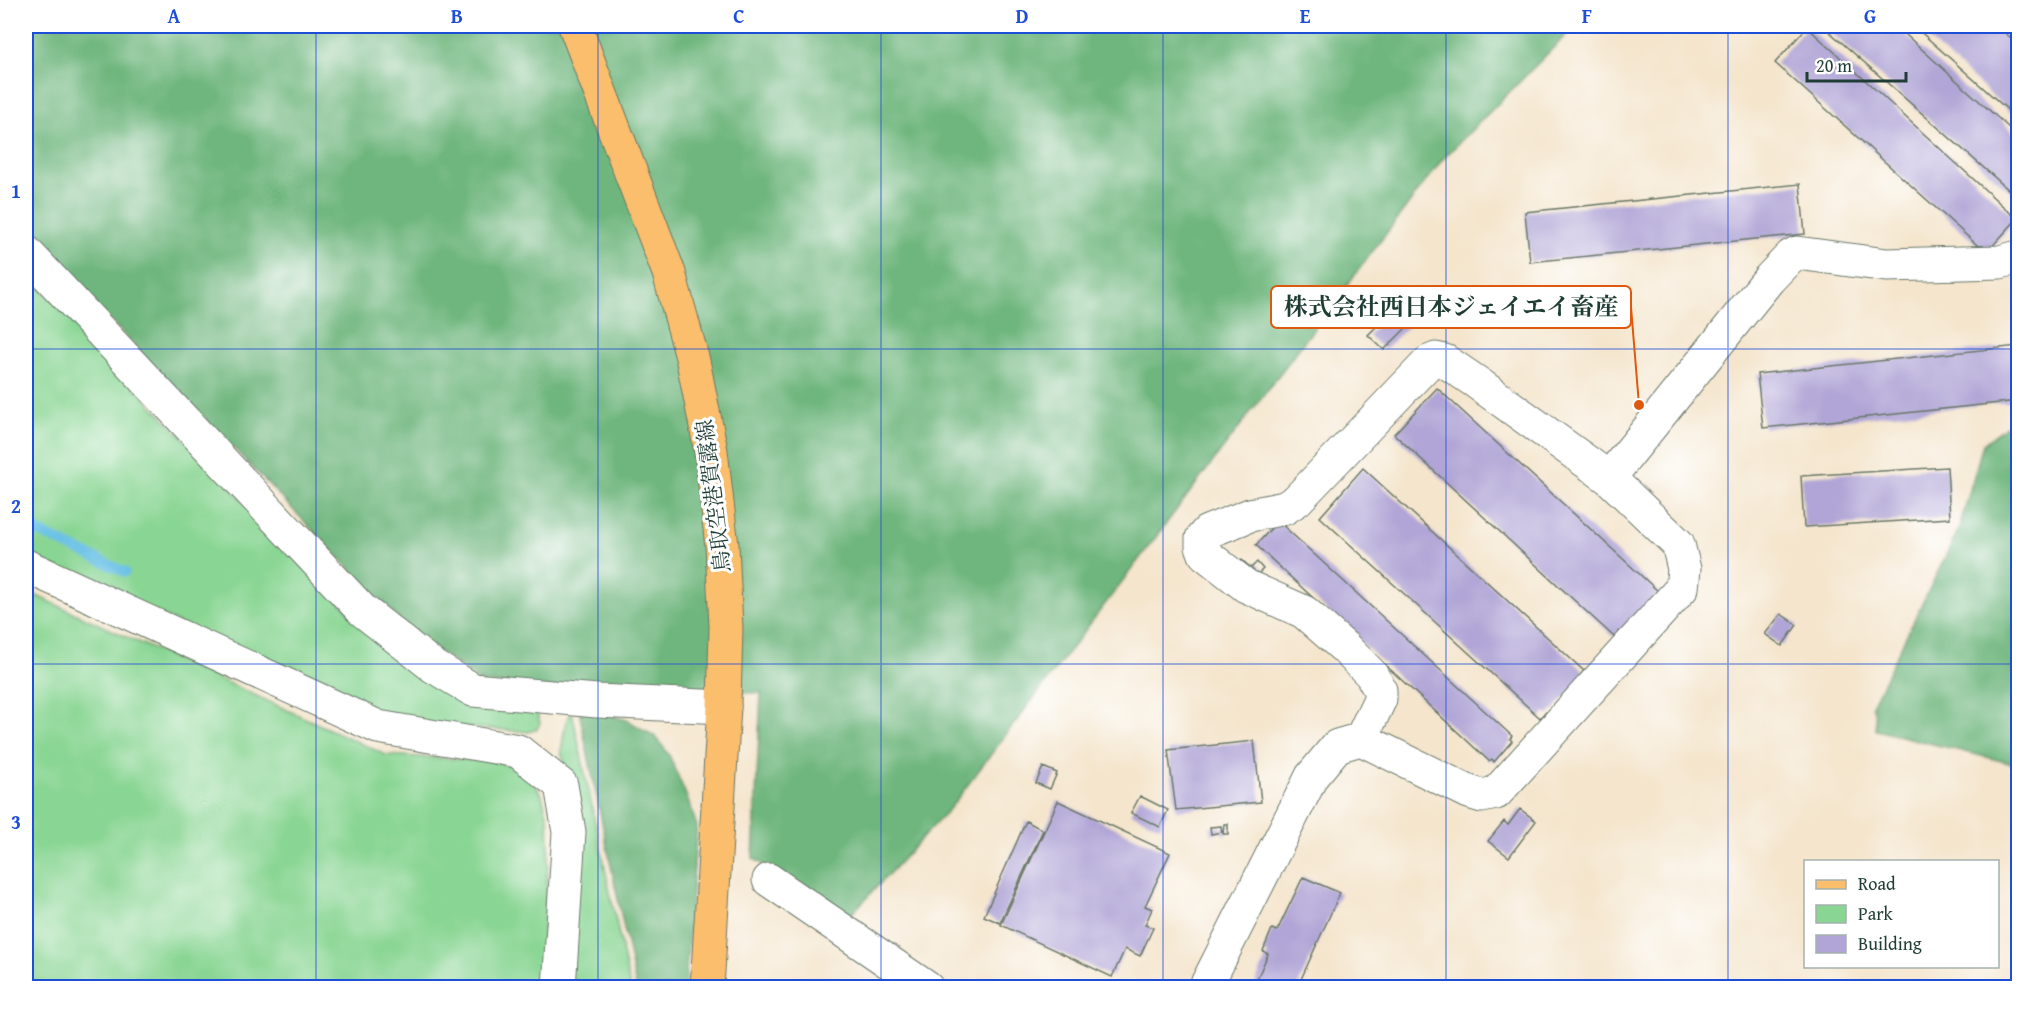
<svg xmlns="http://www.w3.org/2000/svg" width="2044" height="1013" font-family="'Gentium Book Plus','Noto Serif JP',serif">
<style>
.green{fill:#89d593;stroke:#548964;stroke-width:1.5}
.forest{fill:#6eb67d;stroke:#467a58;stroke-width:1.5}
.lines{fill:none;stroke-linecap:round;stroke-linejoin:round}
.stream{stroke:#6ac1e7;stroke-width:10}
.building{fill:#b0a5d6}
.minor-casing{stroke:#6a7869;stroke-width:35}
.major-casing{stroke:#6a7869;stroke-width:35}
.minor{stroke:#fff;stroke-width:33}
.major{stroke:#fabe6d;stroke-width:33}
.grid{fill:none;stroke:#1d4ed8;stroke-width:1.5;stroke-opacity:0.55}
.labels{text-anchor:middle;stroke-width:6;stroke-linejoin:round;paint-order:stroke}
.street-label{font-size:22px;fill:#1f3d34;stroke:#fff}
.leader{fill:none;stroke:#de580e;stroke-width:2}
.callout-dot{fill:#de580e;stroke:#fff;stroke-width:2}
.callout{fill:#fff;stroke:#de580e;stroke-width:2}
.callout-label{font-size:24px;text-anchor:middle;font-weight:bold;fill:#1f3d34}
.neatline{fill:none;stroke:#1d4ed8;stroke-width:2}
.grid-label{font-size:20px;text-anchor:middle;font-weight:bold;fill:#1d4ed8}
</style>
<rect width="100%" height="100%" fill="#fff"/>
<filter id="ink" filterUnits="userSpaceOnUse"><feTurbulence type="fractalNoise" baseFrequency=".0167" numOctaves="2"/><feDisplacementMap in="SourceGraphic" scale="12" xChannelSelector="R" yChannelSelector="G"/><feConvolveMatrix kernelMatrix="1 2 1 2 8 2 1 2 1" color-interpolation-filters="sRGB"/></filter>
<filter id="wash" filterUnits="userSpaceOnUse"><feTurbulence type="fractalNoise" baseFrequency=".008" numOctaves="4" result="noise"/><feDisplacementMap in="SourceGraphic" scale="24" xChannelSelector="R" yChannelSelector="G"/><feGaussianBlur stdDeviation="1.35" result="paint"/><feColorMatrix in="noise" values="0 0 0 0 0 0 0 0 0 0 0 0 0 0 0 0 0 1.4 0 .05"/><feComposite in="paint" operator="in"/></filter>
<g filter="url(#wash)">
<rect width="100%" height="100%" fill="#f4e5cc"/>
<!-- green -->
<path class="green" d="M26,273L352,615L528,707L537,713L540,723L537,729L529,732L434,725L387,717L26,554Z
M26,591L386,755L493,761L511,765L530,777L542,795L548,818L549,849L540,987L26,988Z
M572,712L630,987H567L572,795L561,751L566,721Z"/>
<!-- forest -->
<path class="forest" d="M26,26H1575L1442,160L951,807L846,920L753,858L761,693L527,687L483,682L414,635L26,233Z
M2018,417V765L1876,730L1875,715L1872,705L1959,529L1983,444Z
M579,711L607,714L627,720L656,737L669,755L686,795L697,826L685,987H636Z"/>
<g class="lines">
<!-- stream -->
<path class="stream" d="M26,526L125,572"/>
</g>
<g id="blocks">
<!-- building -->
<path class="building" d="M1823,26H1896L2018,136V198Z
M1914,26H1997L2018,44V119Z
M1807,27L2017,219L1986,253L1775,63Z
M1800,184L1805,234L1530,262L1525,212Z
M1396,307L1411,323L1384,350L1368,335Z
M2018,346V401L1763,428L1757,374Z
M1437,388L1659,592L1623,635L1619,631L1614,637L1394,434Z
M1947,467L1950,518L1804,527L1801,476Z
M1363,468L1584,671L1581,674L1584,677L1549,715L1545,712L1540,718L1320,517Z
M1278,521L1512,736L1510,739L1512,741L1494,762L1492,759L1489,761L1256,545Z
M1242,560L1251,568L1257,562L1263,569L1250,582L1235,568Z
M1781,614L1797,625L1782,646L1765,634Z
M1254,741L1261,802L1176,810L1168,750Z
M1043,767L1057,773L1050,789L1036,783Z
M1140,796L1168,810L1160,827L1131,813Z
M1058,801L1170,853L1145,906L1152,909L1145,925L1153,928L1140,956L1125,949L1112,977L1001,925Z
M1520,809L1536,821L1509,857L1488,841L1504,821L1508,825Z
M1026,821L1043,830L1000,923L984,916Z
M1224,824H1228V834H1223Z
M1221,826L1222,832L1211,834L1210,827Z
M1303,877L1340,893L1297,988H1253L1268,954L1263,951L1272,929L1277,931Z"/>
</g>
</g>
<g filter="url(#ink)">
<use href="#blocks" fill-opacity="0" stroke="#6a7869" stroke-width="1.5"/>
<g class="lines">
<!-- minor casing -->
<g class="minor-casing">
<path id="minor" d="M26,252L362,610L433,666L473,690L597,701L724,707
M26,566L378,727L518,751L561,785L569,832L559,988
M1361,739L1380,699V690L1371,674L1344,647L1304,612L1246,586L1205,554L1202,546V538L1207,532L1250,515L1285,508L1297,500L1429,362L1436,359L1445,361L1476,382L1609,478
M769,880L927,988
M1205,988L1312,776L1337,746L1361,739L1469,792L1482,796L1496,793L1682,588L1684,569L1678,544L1609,478L1769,279L1791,256L1797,253L1887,265L2000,262L2018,257"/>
</g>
<!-- major casing -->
<g class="major-casing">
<path id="major" d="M575,26L669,273L693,361L711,451L722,546L726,627L724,707L707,988"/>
</g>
<!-- minor -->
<use href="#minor" class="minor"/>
<!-- major -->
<use href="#major" class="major"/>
</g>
</g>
<!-- grid -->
<path class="grid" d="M316,26V988M598,26V988M881,26V988M1163,26V988M1446,26V988M1728,26V988M26,349H2018M26,664H2018"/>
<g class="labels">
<!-- street labels -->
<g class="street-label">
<text transform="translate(713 496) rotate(-97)" y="8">鳥取空港賀露線</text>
</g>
</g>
<!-- callouts -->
<path class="leader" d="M1639 405L1631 307"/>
<circle class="callout-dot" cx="1639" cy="405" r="6"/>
<rect class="callout" x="1271" y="286" width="360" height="42" rx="6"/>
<g class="callout-label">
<text x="1451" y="315">株式会社西日本ジェイエイ畜産</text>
</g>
<!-- margin -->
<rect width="2044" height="1013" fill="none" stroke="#fff" stroke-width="66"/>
<!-- legend -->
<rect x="1804" y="860" width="195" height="108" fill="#ffffff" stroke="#a5b1ae" stroke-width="1.5"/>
<rect x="1816" y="880" width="30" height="9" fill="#fabe6d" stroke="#a5b1ae" stroke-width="1.5"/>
<text x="1858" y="890" font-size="18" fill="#1f3d34">Road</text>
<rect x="1816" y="905" width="30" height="18" fill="#89d593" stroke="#a5b1ae" stroke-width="1.5"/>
<text x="1858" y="920" font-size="18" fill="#1f3d34">Park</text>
<rect x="1816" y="935" width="30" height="18" fill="#b0a5d6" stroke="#a5b1ae" stroke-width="1.5"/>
<text x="1858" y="950" font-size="18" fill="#1f3d34">Building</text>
<!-- scale -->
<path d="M1807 72v9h99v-9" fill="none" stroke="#1f3d34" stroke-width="3"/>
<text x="1816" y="72" font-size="18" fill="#1f3d34" stroke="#ffffff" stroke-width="4.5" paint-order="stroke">20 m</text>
<rect x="33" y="33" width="1978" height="947" class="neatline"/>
<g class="grid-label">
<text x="174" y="23">A</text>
<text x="457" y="23">B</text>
<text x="739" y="23">C</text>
<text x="1022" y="23">D</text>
<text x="1305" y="23">E</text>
<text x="1587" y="23">F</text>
<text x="1870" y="23">G</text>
<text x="16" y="198">1</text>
<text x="16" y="513">2</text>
<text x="16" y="829">3</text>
</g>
</svg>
